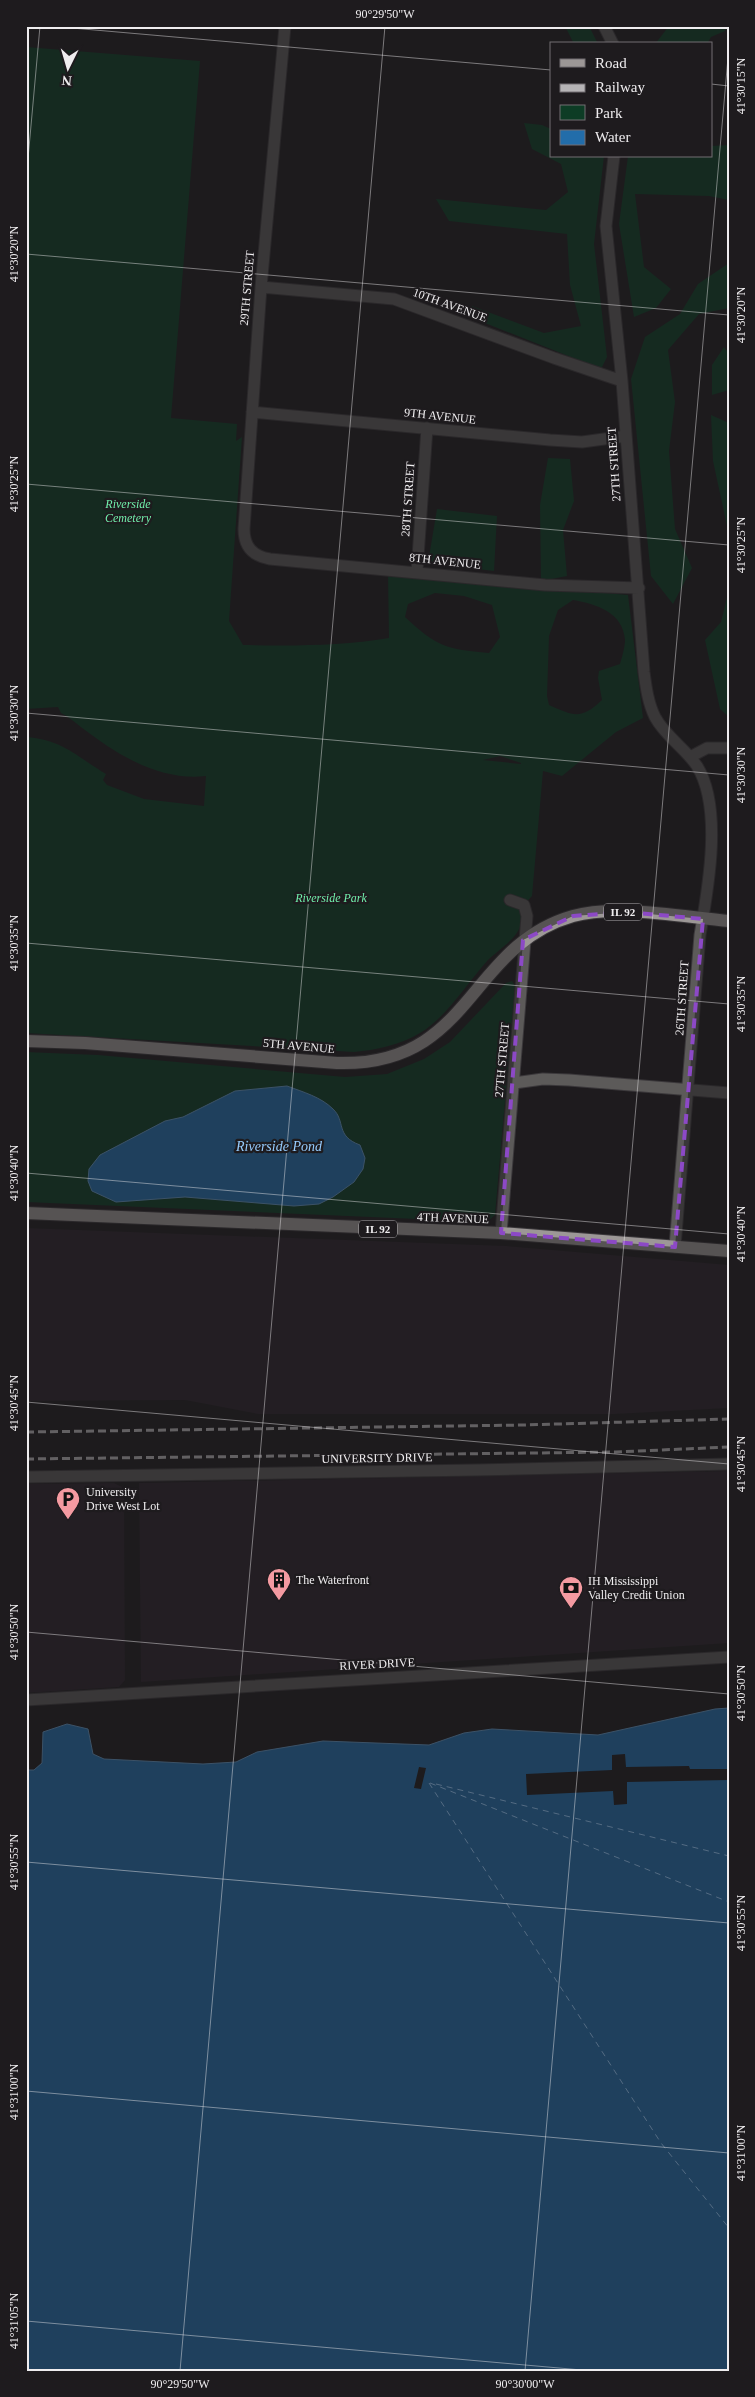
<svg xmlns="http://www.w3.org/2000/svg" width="755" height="2397" font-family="'Times New Roman',serif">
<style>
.built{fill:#2a232a}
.green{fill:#0d3c25;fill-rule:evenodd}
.water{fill:#226daa;stroke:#6093bf}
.pier{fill:#1e1b1e}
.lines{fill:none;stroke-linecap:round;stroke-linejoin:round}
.ferry{stroke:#96ccfe;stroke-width:1;stroke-dasharray:6 5;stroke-linecap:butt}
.minor-casing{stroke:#3b383b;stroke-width:13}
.major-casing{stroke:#3b383b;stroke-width:14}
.minor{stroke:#5c5a59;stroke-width:11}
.major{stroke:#9c9796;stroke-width:12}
.rail{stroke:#b6b4b6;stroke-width:3;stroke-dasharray:8 4;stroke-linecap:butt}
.marked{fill:none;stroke:#8c49c6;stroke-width:4;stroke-dasharray:10 6;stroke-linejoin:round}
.ticks{fill:none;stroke:#efedef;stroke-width:1;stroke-opacity:0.45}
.labels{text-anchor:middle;stroke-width:4.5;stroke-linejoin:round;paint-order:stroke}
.shield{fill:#1e1b1e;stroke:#b0aeb0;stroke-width:1}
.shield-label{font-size:11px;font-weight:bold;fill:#efedef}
.street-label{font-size:12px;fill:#efedef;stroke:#1e1b1e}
.park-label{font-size:12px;font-style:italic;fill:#71f0ac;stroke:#1e1b1e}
.poi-label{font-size:12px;fill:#efedef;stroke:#1e1b1e;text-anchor:start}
.water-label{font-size:14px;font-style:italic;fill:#96ccfe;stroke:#1e1b1e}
.neatline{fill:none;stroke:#efedef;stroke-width:2}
.ticks-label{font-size:12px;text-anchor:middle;fill:#efedef}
</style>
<rect width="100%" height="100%" fill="#1e1b1e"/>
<!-- built -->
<path class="built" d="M26,1228L506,1246L729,1265V1408L615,1414H258L185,1400L26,1401Z
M729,1471V1643L141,1682L139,1483Z
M114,1483L122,1487L124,1494L125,1680L119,1687L26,1693V1484Z"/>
<!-- green -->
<path class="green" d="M565,26H589L598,44H574Z
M669,26H726L725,31L711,37L707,44H655Z
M26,47L200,61L171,418L237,424L236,441L242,437L229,621L243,645C292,646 341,646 389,638L388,574L628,595L643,718L616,732L562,776L543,771L532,896L520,909C522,917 522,927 516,934C511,942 496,952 488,960C467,983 447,1017 420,1033C400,1045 376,1050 354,1052L26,1033V737C63,740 76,756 106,774L103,780L107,785L144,799L204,806L206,776C163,781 122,758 89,733C79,726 71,718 61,713L58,707L26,709ZM435,593L464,596L492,605L500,637L489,653C446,649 437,647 405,617L408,604ZM573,600C596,604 623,612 625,640C625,647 622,657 620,664L599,671L598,678L602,700C581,720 574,716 549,705L547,696L549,636L558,610ZM500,756L521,763V764L483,760Z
M524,123L542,125L551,129V156H604L594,244L607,357L601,369L470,317L472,306L544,333L581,326L570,285L567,234L449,221L436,199L546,210L568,192L561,164L532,149Z
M729,145V200L709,196L635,194L644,267L671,289L656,308L634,317L619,224L628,156H711V146Z
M729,263V308L699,314L668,350L675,402L669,451L675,529L692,568L673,604L651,576L631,379L645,337L680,314L698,284Z
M724,347L729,354V390L712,395V365Z
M711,415L729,423V535L713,461Z
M548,458L570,459L574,501L563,530L567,576L541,581L540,505Z
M437,509L497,516L494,571L428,563Z
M729,589V717L720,709L705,640L721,622Z
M512,981L515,986L495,1215L487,1222L26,1202V1052L98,1055L345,1077L387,1074L424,1059L450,1042L506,983Z"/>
<!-- water -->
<path class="water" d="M287,1086C303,1092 321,1097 333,1109C346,1121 335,1136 360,1145L365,1158L363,1169L354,1182L333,1197L319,1204L294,1206L185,1197L116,1202L92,1191L88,1181L89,1169L100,1155L165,1121L183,1117L235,1091Z
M729,1708V2371H26V1770H34L42,1763L43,1732L67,1724L88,1729L93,1754L104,1759L203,1764L236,1762L257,1752L323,1741L429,1745L464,1733L492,1729L598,1735L715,1709Z"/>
<!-- pier -->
<path class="pier" d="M625,1754L626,1767L689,1766L690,1769H729V1780L627,1782V1804L614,1805L613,1791L527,1795L526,1774L612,1770V1755Z
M419,1767L426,1768L421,1789L414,1788Z"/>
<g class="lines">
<!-- ferry -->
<path class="ferry" d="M429,1783L661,2143L729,2228
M430,1783L729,1902
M436,1784L729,1856"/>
<!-- minor casing -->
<g class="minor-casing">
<path id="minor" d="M285,26L261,287L244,529C244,547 253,556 270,559L545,585L639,588
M604,26L613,44
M614,156L606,226L622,381L644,672C646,687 648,703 655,717C665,736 685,748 697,766C723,808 708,889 700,935L675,1247
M261,287L394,299L554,358L622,381
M252,412L550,440L582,442L626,436
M417,571L427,428
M690,757L707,748H729
M514,1083L543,1079L569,1080L729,1093
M501,1233L527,916L524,905L510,900
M26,1477L476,1470L729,1464
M26,1700L729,1657"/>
</g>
<!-- major casing -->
<g class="major-casing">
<path id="major" d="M26,1041L85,1043L337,1063C473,1067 467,946 573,916C616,904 683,917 729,921
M26,1213L501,1233L729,1251"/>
</g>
<!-- minor -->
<use href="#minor" class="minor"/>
<!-- major -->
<use href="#major" class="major"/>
<!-- rail -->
<path class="rail" d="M26,1432L524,1425L729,1419
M26,1459L616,1452L729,1447"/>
</g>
<!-- marked area -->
<path d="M0 0H755V2397H0ZM627,912L703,919L675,1247L501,1233L523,940L573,916Z" fill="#1e1b1e" fill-opacity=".55" fill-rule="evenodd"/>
<path class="marked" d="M627,912L703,919L675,1247L501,1233L523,940L573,916Z"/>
<!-- ticks -->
<path class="ticks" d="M49,26L551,70M711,84L729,86M26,181L40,26M26,254L729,315M26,484L729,545M26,713L729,775M26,943L729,1004M26,1173L729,1234M26,1402L729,1464M26,1632L729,1694M26,1862L729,1923M26,2091L729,2153M26,2321L593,2371M180,2371L385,26M525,2371L729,46"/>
<!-- icons -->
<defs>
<g id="parking-pin" transform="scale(1.25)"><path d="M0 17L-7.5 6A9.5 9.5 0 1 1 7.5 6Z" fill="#f49aa1" stroke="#1e1b1e"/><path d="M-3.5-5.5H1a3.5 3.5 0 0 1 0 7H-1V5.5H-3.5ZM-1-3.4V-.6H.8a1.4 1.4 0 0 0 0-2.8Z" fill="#111"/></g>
<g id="building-pin" transform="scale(1.25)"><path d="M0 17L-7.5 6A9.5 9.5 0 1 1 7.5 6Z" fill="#f49aa1" stroke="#1e1b1e"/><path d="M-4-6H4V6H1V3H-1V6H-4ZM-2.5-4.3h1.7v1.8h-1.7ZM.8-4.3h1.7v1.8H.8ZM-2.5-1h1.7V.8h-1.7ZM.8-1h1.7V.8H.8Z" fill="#111"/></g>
<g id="bank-pin" transform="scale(1.25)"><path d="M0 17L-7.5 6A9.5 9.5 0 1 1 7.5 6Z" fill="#f49aa1" stroke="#1e1b1e"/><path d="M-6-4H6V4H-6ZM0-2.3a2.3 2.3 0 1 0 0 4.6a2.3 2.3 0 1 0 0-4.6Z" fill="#111"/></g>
</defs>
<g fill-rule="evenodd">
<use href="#parking-pin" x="68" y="1499"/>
<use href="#building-pin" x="279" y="1580"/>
<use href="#bank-pin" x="571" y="1588"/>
</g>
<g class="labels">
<!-- shield labels -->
<g class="shield">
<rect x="604" y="903.5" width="38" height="17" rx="4"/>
<rect x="359" y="1220.5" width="38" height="17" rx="4"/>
</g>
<g class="shield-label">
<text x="623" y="916">IL 92</text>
<text x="378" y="1233">IL 92</text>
</g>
<!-- street labels -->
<g class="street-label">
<text transform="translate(247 288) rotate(-85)" y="4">29TH STREET</text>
<text transform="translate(450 305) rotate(20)" y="4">10TH AVENUE</text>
<text transform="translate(440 416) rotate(6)" y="4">9TH AVENUE</text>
<text transform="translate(614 464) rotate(-94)" y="4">27TH STREET</text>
<text transform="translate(408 499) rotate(-86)" y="4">28TH STREET</text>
<text transform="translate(445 561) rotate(6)" y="4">8TH AVENUE</text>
<text transform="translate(682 998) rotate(-86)" y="4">26TH STREET</text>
<text transform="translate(299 1046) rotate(5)" y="4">5TH AVENUE</text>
<text transform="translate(502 1060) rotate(-85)" y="4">27TH STREET</text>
<text transform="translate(453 1218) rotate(2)" y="4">4TH AVENUE</text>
<text transform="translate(377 1458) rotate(-1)" y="4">UNIVERSITY DRIVE</text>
<text transform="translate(377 1664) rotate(-3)" y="4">RIVER DRIVE</text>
</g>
<!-- park labels -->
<g class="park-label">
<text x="128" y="508">Riverside<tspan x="128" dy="14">Cemetery</tspan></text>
<text x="331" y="902">Riverside Park</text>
</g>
<!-- poi labels -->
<g class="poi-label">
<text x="86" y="1496">University<tspan x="86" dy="14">Drive West Lot</tspan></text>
<text x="296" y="1584">The Waterfront</text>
<text x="588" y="1585">IH Mississippi<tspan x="588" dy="14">Valley Credit Union</tspan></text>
</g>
<!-- water labels -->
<g class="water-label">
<text x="279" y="1151">Riverside Pond</text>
</g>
</g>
<!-- border -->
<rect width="755" height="2397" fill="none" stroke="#1e1b1e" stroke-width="55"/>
<!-- legend -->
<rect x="550" y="42" width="162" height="115" fill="#1e1b1e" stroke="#726f72"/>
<rect x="560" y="59" width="25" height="8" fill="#9c9796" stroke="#726f72"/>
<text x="595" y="68" font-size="15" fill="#efedef">Road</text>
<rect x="560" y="84" width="25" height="8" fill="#b6b4b6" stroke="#726f72"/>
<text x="595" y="92" font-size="15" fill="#efedef">Railway</text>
<rect x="560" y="105" width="25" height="15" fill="#0d3c25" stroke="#726f72"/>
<text x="595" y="118" font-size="15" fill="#efedef">Park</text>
<rect x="560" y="130" width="25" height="15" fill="#226daa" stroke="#726f72"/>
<text x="595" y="142" font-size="15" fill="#efedef">Water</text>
<!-- north arrow -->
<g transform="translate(68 68) rotate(185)" stroke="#1e1b1e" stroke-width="4" paint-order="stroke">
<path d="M0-4L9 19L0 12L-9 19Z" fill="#efedef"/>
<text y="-8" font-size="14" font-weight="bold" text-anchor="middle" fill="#efedef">N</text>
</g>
<rect x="28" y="28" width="700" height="2342" class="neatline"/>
<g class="ticks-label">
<text x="385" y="18">90°29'50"W</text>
<text transform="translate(741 86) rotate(-90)" y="4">41°30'15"N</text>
<text transform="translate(14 254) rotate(-90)" y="4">41°30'20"N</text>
<text transform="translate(741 315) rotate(-90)" y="4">41°30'20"N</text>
<text transform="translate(14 484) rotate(-90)" y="4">41°30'25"N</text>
<text transform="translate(741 545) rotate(-90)" y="4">41°30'25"N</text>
<text transform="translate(14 713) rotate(-90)" y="4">41°30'30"N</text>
<text transform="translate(741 775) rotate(-90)" y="4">41°30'30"N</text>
<text transform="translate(14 943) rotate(-90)" y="4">41°30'35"N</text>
<text transform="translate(741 1004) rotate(-90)" y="4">41°30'35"N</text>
<text transform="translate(14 1173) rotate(-90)" y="4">41°30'40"N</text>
<text transform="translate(741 1234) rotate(-90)" y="4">41°30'40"N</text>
<text transform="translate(14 1403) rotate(-90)" y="4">41°30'45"N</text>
<text transform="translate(741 1464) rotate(-90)" y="4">41°30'45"N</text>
<text transform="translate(14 1632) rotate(-90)" y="4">41°30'50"N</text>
<text transform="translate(741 1693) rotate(-90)" y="4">41°30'50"N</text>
<text transform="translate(14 1862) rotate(-90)" y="4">41°30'55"N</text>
<text transform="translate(741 1923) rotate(-90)" y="4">41°30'55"N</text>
<text transform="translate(14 2092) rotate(-90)" y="4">41°31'00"N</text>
<text transform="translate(741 2153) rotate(-90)" y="4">41°31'00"N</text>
<text transform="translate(14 2321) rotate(-90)" y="4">41°31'05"N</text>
<text x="180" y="2388">90°29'50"W</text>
<text x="525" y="2388">90°30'00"W</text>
</g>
</svg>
